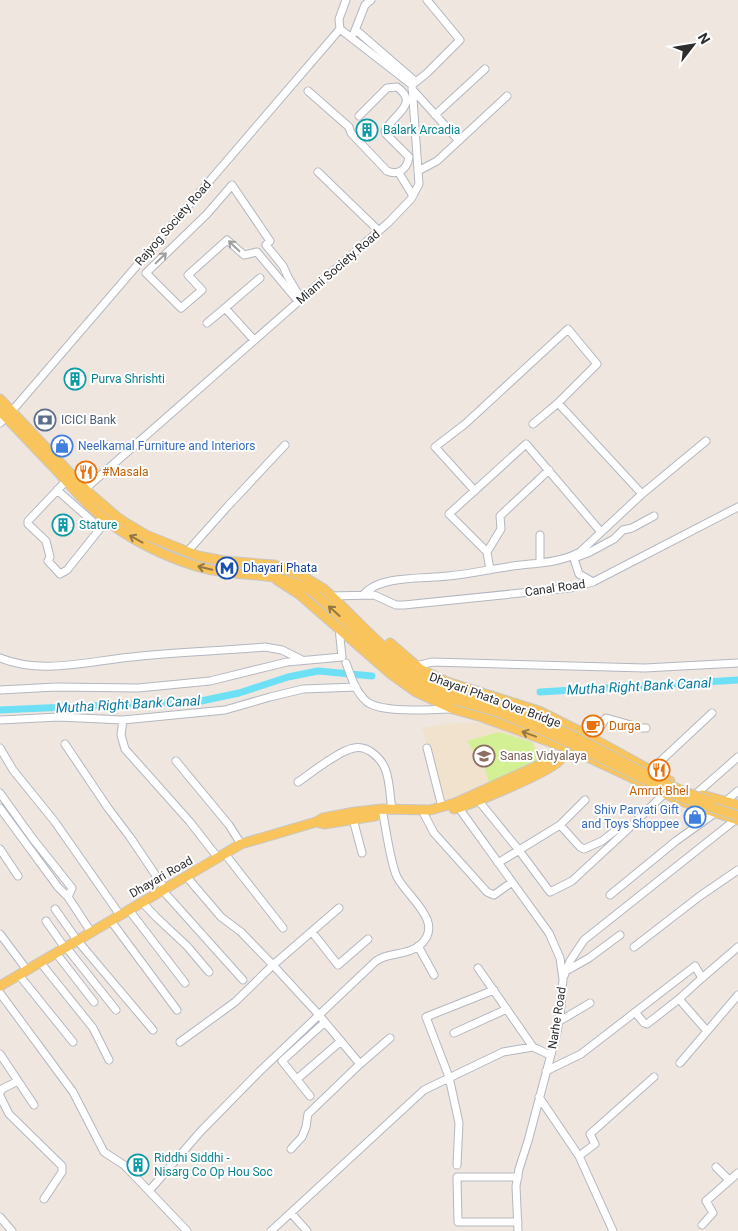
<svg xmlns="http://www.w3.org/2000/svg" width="738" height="1231" font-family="Roboto,sans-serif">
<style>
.education{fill:#f1e2ce}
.pitch{fill:#d3f095}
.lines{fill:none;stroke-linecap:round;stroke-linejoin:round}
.canal{stroke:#6ee0f6;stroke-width:7}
.minor-casing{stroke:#b3b7c1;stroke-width:9}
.major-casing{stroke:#c8c8c8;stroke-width:11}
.minor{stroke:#fff;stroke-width:7}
.major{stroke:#f9c45b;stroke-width:9}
.major-bridge-casing{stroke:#c8c8c8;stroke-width:11;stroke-linecap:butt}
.major-bridge{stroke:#f9c45b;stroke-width:9}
.oneway{stroke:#a0a0a0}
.oneway2{stroke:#937844}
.labels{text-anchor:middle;stroke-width:4;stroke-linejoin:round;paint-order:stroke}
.culture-label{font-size:12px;fill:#0d838f;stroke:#fff;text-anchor:start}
.street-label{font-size:12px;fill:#2d2d2d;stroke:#fff}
.service-label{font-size:12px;fill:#4e5e75;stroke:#fff;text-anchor:start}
.shop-label{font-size:12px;fill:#366cbe;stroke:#fff;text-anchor:start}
.food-label{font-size:12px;fill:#c56008;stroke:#fff;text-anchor:start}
.transit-label{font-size:12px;fill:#164399;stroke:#fff;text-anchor:start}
.education-label{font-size:12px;fill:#785e54;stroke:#fff;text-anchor:start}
.water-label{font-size:14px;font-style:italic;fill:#077ca1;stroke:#fff}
</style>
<rect width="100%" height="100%" fill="#efe7df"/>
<!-- education -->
<path class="education" d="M454,723H482L533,740L538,750L539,763L489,786L443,801L422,728Z"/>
<!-- pitch -->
<path class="pitch" d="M499,732L532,742L536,750L537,761L489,783L485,769L467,741Z"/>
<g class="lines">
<!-- canal -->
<path class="canal" d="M540,692L738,680
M0,710L201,701L239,693L288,677L318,671L372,676"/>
<!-- minor casing -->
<g class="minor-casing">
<path id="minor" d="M356,30L416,82
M354,33L365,5L371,0
M412,85L427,73L460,40L427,0
M412,89L459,141
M308,91L349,127L351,133L387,171C399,176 407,169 409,157L386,134L385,131C392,115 421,104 397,87L387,88L359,116
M435,115L485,69
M418,171L437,161L507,96
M318,172L379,231
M399,173L413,196
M298,301L257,252L244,255L227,240L188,275L202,290L181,308L146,273L207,214L232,185L270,241L266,245L283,266L288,277L301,299
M207,323L225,308
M254,340L225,308L260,278
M0,423L12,411L340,29
M533,424L558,403
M66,481L28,521V524L46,541L50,557L48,561L60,574L67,570L107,520
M85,489L389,222L411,199L419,184L412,85L340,29L339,19L346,0
M57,490L100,528
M475,491L435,447L465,424L568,329L597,364L558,403L642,494
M540,535V563
M187,552L228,506L285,445
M487,552L501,529L500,516L549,470
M490,570L487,552L449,514L526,444L601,532
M593,582L579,574L573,556L577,557L590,552L614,539L623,530L632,528L654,516
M364,594C380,575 425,579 448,576C470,574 491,569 513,566C536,563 560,563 580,552L642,494L706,441
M331,596L374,595L396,605H404L570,588L593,582L738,507
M0,658C42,675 88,661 132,657C176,652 220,651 265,647L282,650L302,660
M346,663C351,676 355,691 366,701C381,714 431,709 451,709
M416,666L432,662L645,668L738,663
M0,690L56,687L138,688L210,681L287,662L342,657L339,628
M0,720L59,717L123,720
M593,739L606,718L642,728H646
M65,744L108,808L130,837L165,889V893L243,980
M0,748L13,770L55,822L120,915
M427,748L442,807
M176,761L229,825L241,844
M650,771L712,713
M298,782C311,773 340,750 354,748C368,745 382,759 386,771C390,783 390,797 392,810
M0,793L33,839L72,888L68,897L91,932
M697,793L738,757
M478,800L518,849L550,892L572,881L626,831L667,791
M725,802L738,791
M456,804L549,933L560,958L563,979L561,1007L557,1032L528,1141L519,1169L516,1186L518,1231
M0,808L58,887L68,897
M424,814L434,833L487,892L494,895L512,882
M353,819L362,853
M560,825L580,847L584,849L602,841L620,827L626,831
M0,849L18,876
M225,854L283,928
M218,858L190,822L125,749L121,735L123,720L225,710L270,697L303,689L356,687
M498,863L560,825L585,800
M186,876L221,917L241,932L273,965L319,1015L360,1064L308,1114L306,1127L302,1137L291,1149
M610,895L676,841L715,813
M142,902L156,917L187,946L209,972
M55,909L77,940L153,1030
M129,910L185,983
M46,921L65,948
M111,921L177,1010
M312,932L338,965L368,939
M0,934L27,970
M418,946L434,975
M66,947L116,1010
M634,947L700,896L738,870
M56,953L94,1002
M40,962L93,1028L109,1060
M478,968L533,1047
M566,971L589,958L620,935
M19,975L73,1042
M564,976L570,961L584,940L735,820
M0,993L73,1092L104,1152L124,1165L149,1191L201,1131L260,1071L376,961C388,952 406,956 419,946C447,923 407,897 397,877C390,862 386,828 382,809
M679,999L707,1031
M635,1012L644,1023L647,1024L679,999L702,978
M558,1022L590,1003
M454,1033L507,1009
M180,1042L235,1002L273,965L339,908
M0,1054L34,1105
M680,1063L738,995
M360,1064L390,1038
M546,1071L581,1054L695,966L702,978L738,947
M297,1079L341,1041
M0,1093L2,1089L18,1081
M0,1096L9,1114L62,1166V1172L44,1199
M310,1096L282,1061L325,1022
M539,1097L579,1156L613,1231
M579,1156L595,1144L590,1134L654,1077
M457,1165L459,1123L449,1077L426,1017L494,990
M716,1167L729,1180
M518,1177H457L458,1222H518
M149,1191L187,1231
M291,1213L307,1231
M0,1217L12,1231
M702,1225L713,1213L706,1201L738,1173
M271,1231L424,1090L503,1052L533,1047L550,1055"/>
</g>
<!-- major casing -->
<g class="major-casing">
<path id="major" d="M0,399L88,492L117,517L129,525L146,535L198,556L224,561L274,565L299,574L324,589C363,624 407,681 458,694
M0,411C20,432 40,453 60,474C76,492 92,510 111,524C136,542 167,557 196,566C237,579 275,568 313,592C328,606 344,619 359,634C386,660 417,695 456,700
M277,580L299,594L391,674L416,692L453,709L482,717L575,751L681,801L738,820
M390,643L420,669L447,682L539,711L581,732L670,781
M702,795L738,805
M454,809C472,804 550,772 560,760
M316,822L324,824L375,816
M0,986L241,844L316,822L323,818L355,812L382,809L430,810L455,803L555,758C570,756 578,747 589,737"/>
</g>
<!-- minor -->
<use href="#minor" class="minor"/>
<!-- major -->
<use href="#major" class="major"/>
<!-- major-bridge casing -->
<g class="major-bridge-casing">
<path id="major-bridge" d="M458,694C497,705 536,718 573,736C618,758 662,786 710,801
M456,700L498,712L551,734L683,798L738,816"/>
</g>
<!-- major-bridge -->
<use href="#major-bridge" class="major-bridge"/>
</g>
<!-- one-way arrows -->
<defs><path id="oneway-shaft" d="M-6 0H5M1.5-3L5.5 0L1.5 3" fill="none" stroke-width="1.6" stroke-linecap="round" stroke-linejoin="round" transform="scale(1.25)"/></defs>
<g class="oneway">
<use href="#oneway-shaft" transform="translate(234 246) rotate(-136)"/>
<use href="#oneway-shaft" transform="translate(161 258) rotate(-44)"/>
</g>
<g class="oneway2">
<use href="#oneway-shaft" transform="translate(136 539) rotate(-151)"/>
<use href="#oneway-shaft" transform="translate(205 568) rotate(-167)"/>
<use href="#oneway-shaft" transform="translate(334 611) rotate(-138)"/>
<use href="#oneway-shaft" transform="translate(529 734) rotate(-160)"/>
</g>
<!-- icons -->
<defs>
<g id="building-ring" transform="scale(1.125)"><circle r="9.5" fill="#fff" stroke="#0f9aa8" stroke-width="1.5"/><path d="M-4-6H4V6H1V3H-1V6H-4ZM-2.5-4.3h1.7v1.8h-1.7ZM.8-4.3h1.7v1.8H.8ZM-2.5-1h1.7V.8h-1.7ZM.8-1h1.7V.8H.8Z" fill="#0f9aa8"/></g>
<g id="bank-ring" transform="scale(1.125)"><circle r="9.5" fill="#fff" stroke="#5c6f8a" stroke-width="1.5"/><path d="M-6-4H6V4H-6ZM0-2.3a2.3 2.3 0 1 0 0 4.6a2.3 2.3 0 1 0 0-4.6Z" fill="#5c6f8a"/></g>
<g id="shop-ring" transform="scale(1.125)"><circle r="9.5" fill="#fff" stroke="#3f7fe0" stroke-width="1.5"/><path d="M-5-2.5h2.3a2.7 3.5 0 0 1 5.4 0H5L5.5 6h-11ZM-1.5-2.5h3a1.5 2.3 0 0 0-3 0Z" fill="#3f7fe0"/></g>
<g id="restaurant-ring" transform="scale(1.125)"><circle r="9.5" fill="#fff" stroke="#e8710a" stroke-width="1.5"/><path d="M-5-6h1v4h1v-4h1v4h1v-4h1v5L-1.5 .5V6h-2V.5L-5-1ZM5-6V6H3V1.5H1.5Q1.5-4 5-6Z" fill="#e8710a"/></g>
<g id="metro-ring" transform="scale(1.125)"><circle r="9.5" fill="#fff" stroke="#1a4fb4" stroke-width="1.5"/><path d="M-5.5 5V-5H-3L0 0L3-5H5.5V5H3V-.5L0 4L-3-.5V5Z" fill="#1a4fb4"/></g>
<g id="cafe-ring" transform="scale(1.125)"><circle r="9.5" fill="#fff" stroke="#e8710a" stroke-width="1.5"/><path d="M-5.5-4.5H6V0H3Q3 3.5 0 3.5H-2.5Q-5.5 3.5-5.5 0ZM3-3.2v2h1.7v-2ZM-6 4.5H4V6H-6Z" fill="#e8710a"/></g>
<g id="school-ring" transform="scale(1.125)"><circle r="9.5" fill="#fff" stroke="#8d6e63" stroke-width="1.5"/><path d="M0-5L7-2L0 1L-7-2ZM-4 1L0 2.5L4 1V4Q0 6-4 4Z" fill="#8d6e63"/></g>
</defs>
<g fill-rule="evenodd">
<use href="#building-ring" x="367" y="130"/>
<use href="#building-ring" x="75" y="379"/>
<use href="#bank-ring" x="45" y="420"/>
<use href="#shop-ring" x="62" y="446"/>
<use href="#restaurant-ring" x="86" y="472"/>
<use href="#building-ring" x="63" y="525"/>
<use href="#metro-ring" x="227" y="568"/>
<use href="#cafe-ring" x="593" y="726"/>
<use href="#school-ring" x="484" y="756"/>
<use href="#restaurant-ring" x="659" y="770"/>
<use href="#shop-ring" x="695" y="817"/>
<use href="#building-ring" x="138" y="1165"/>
</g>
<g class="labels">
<!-- culture labels -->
<g class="culture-label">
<text x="383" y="134">Balark Arcadia</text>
<text x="91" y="383">Purva Shrishti</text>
<text x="79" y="529">Stature</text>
<text x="154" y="1162">Riddhi Siddhi -<tspan x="154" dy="14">Nisarg Co Op Hou Soc</tspan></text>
</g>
<!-- street labels -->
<g class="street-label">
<text transform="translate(173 223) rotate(-49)" y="4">Rajyog Society Road</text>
<text transform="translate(338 267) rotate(-41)" y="4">Miami Society Road</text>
<text transform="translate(555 588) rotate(-8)" y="4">Canal Road</text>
<text transform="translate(495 700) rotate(20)" y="4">Dhayari Phata Over Bridge</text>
<text transform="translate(161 877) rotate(-30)" y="4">Dhayari Road</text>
<text transform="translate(557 1018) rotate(-81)" y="4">Narhe Road</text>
</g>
<!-- service labels -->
<g class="service-label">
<text x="61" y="424">ICICI Bank</text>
</g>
<!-- shop labels -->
<g class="shop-label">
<text x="78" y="450">Neelkamal Furniture and Interiors</text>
<text x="679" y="814" text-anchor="end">Shiv Parvati Gift<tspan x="679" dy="14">and Toys Shoppee</tspan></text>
</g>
<!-- food labels -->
<g class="food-label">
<text x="102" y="476">#Masala</text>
<text x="609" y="730">Durga</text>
<text x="659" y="795" text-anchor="middle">Amrut Bhel</text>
</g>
<!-- transit labels -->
<g class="transit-label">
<text x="243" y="572">Dhayari Phata</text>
</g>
<!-- education labels -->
<g class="education-label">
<text x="500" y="760">Sanas Vidyalaya</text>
</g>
<!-- water labels -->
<g class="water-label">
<text transform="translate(639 686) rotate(-3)" y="5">Mutha Right Bank Canal</text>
<text transform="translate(128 704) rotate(-3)" y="5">Mutha Right Bank Canal</text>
</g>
</g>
<!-- north arrow -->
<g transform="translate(693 45) rotate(59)" stroke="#ffffff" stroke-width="4" paint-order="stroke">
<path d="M0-4L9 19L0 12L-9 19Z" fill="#2d2d2d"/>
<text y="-8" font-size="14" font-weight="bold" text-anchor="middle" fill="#2d2d2d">N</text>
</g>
</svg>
